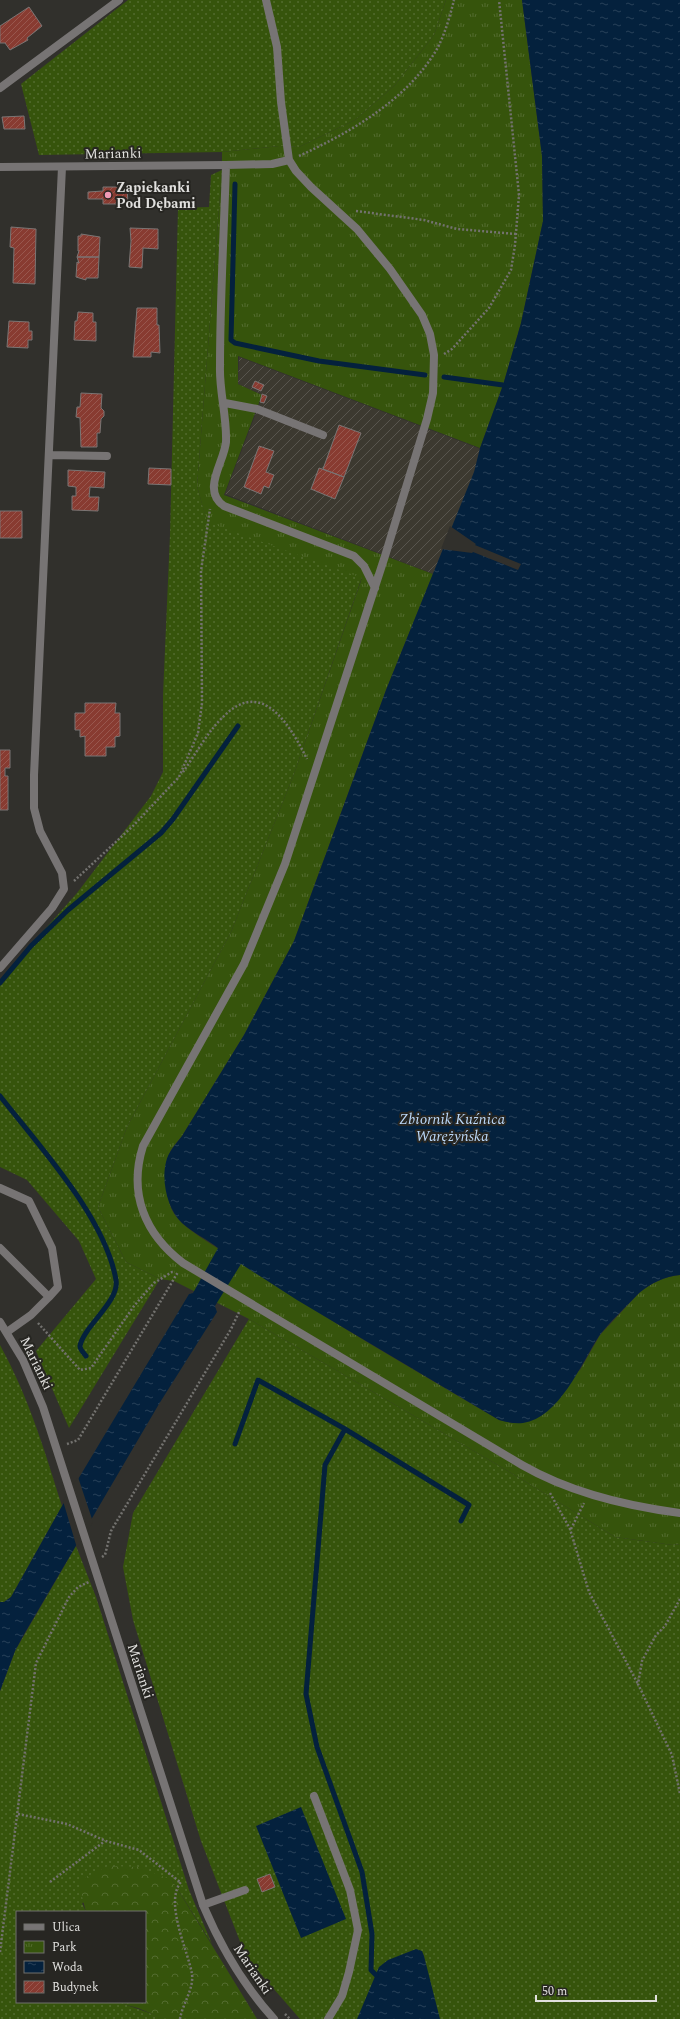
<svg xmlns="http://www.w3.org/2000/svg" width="680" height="2019" font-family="Spectral,serif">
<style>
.industrial{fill:url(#industrial-furrows)}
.grass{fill:url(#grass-dots)}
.forest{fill:url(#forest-crowns)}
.park{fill:url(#park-tufts)}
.water{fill:url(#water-ripples)}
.pier{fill:#31302c}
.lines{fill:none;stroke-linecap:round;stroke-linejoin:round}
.stream{stroke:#04213d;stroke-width:5}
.building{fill:url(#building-hatch);stroke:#7a7574}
.path{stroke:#73726f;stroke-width:2.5;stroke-dasharray:2 2;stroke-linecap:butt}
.lane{stroke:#777474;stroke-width:8}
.street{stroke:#777474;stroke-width:8}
.poi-dot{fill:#f09ab6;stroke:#272622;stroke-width:1.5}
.labels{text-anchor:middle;stroke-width:4;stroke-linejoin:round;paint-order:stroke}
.street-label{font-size:14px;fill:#e1e0de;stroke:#272622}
.poi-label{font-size:14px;font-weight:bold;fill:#e1e0de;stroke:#272622;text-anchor:start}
.water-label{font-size:15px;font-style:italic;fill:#bbd8f9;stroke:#272622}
</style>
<defs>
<pattern id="industrial-furrows" width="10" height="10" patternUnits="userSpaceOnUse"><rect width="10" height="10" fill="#3c3930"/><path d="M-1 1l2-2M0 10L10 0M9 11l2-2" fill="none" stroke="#58554e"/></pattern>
<pattern id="grass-dots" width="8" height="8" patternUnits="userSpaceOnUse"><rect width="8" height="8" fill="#36540c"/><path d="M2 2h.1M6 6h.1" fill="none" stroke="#536c2f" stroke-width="1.8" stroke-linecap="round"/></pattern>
<pattern id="forest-crowns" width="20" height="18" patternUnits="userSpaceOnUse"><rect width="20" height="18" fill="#36540c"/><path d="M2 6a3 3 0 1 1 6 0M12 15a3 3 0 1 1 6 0" fill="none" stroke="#536c2f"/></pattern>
<pattern id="park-tufts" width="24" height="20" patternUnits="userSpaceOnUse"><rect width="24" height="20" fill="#36540c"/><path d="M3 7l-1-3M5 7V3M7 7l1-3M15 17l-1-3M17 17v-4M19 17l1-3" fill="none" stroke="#536c2f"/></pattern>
<pattern id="water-ripples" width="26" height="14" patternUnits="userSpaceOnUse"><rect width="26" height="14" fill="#04213d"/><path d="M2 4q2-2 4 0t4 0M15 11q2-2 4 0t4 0" fill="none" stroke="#284159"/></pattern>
<pattern id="building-hatch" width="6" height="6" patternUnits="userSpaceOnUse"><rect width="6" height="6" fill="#883b31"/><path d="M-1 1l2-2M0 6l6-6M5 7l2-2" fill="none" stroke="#98574e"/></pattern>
</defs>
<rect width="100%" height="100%" fill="#31302c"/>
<!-- industrial -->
<path class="industrial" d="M239,357L551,476L507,602L225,494L263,395L238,384Z"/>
<!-- grass -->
<path class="grass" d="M128,0H446L434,35L395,85L355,120L299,147L279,146L222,152L39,155L21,84Z
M222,170L197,486L207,521L362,577L294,774L231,932L127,1127L98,1207L126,1262L160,1279L69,1428L36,1351L96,1279L79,1241L27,1180L0,1167V980L77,893L151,796L163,772V695L170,535L178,208L209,207L211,175Z
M249,1319L518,1477L615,1537L673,1545L680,1544V2019H300L246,1957L201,1841L133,1620L123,1567L133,1513Z
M0,1345C29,1398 44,1449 62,1506L11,1597L4,1602H0Z
M76,1546L96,1597L189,1890L212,1944L172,1880L82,1903L86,1912H17V2002H118L158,2016L159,2019H0V1691L15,1651Z"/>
<!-- forest -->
<path class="forest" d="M108,1866L138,1867L172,1880L257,2019H159L157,2016L138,2008L119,2003L145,2002V1912H86L78,1881Z"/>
<!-- park -->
<path class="park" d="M446,0H522L542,156L543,221L521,323L503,385L480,448L238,356V384L262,395L224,495L433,574L386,690L294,941L244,1035L182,1136C178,1141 174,1145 171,1150C165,1161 166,1199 172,1210C180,1228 216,1246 233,1258C319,1315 409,1367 499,1420L513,1423L580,1370L600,1335L639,1293C650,1284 665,1276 680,1275V1544L673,1545L615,1537L518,1477L249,1319L174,1281L160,1279L126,1262L98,1207L127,1127L231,932L294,774L362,578L207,522L197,486L222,170V152L279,146L299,147L355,120L395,85L434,35Z"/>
<!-- water -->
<path class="water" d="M522,0H680V1275C665,1276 650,1284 639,1293C626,1307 610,1321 599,1336C581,1364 559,1418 523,1423C514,1424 507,1422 499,1420L297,1300L241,1264L215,1306L217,1312L159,1404L23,1636L15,1651L0,1691V1602H4L11,1597L62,1506L189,1294L193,1293L218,1248C207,1239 193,1233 182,1223C168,1210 161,1182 166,1162C168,1152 176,1144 182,1136L244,1035L294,941L386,690L474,472L480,448L503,385L521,323L543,221L542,156Z
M301,1807L346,1919L301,1938L256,1826Z
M416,1949L422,1951L424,1956L440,2019H357L379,1967L388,1960Z"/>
<!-- pier -->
<path class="pier" d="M450,526L476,544L475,545L521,564L518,570L473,552L472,553L441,549Z
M78,1477L93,1522L77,1548L63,1501Z"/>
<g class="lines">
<!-- stream -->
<path class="stream" d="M235,184L231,340L235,343L319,361L425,375
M444,377L503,385
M0,983L31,946L68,910L161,833L173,819L238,726
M0,1096C39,1146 105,1217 116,1280C120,1301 83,1327 80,1346C80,1350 84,1353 86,1356
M345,1429L469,1505L461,1521
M235,1444L258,1380L345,1429L325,1465L306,1694L317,1747L362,1872L372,1934L371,1970L376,1975"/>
</g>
<!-- building -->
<path class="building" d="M29,7L42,26L27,38L28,40L10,50L5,43H0V26Z
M24,116L25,129H4L2,117Z
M103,187H127L128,204H103V199H88V192L103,191Z
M11,227L36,229L35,284L13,283L14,248L10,247Z
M130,228L158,229V249L143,248L142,268L129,267L131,241Z
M81,234L100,237L99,257H77L79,251H78V236H81Z
M77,257H99L98,278H86V280L76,277L77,262L79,263Z
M137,308H157V325H159L160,353L151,352V357H133Z
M78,312L93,313V322H96V341L74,340L75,321H77Z
M9,321L29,322V331H32V340H28V348L7,347Z
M255,381L264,385L261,391L252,387Z
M81,393L102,394L101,408L104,411V416L101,419L100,433H97V447H81L80,418L76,417L77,407H80Z
M262,394L267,396L264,403L260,402Z
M339,425L361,433L344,477L323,469Z
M259,446L274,451L266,472L274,475L269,488L264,486L261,494L244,487Z
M149,468L171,469V485L148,484Z
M319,468L344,477L335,499L311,489Z
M68,470L105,472L104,488L90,487L89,497H99L98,511L72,510V496H76V487L68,486Z
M0,511H22V538H0Z
M85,703H116L115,713H120V736L115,737V747H106V756H85V736L80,737V730H75V713H85Z
M0,750H10V768H5V776H8V810H0Z
M270,1874L275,1887L262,1892L257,1879Z"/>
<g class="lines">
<!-- path -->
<path class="path" d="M299,156C351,132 407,100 437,49C445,34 450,16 454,0
M356,211L424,220L457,229L516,234
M444,354L452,349L489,308L511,270L515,245L519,195L499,0
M183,772C195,755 209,730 223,717C262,677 290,725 307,759
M74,881L134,825L179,777L198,733L202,703L201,571L210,509
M38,1323L80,1370L91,1368L134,1306L154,1283L172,1272H175
M67,1444L78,1440L178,1272
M550,1493L570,1529L589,1592L638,1684
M571,1529L584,1503
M102,1557L105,1555L111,1531L231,1329L240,1310
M680,1599L665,1626L656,1635L642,1661L638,1684L672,1755L680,1794
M18,1814L67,1824L106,1841L139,1850L180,1882
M50,1882L105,1841
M0,1952L36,1663L69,1597L78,1587L89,1582
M285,2014L290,2019
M180,2019C182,2005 194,1989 192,1974C188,1951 164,1902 181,1882"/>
<!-- lane -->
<path class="lane" d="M266,0L277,47L281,102L289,160L296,171L311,187L357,229L390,269L422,315L430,334L434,355L433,393L427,419L385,556L285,864L244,964L143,1146C128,1194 145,1234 183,1263L522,1465C569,1492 626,1506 680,1513
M289,160L272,164L226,165C224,232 220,299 220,366C219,391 227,416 226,442C224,463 201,490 224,506L354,556L364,566L375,588
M225,403L257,409L323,435
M49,455L107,456
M0,968L52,908L64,889L62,873L40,831L34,808V775L62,167
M0,1188L29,1201L52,1248L58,1287L49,1297
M0,1248L49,1297L31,1315L7,1332
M314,1796L350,1890L358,1930L349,1972L342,1996L328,2019
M203,1905L245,1890"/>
<!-- street -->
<path class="street" d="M0,88L119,0
M0,167L226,165
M0,1322L23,1360L43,1407L203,1905C221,1947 243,1985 274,2019"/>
</g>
<!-- markers -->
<circle class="poi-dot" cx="108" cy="195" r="4"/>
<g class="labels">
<!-- street labels -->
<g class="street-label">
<text transform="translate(113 153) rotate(-1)" y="5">Marianki</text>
<text transform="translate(37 1363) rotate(64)" y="5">Marianki</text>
<text transform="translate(141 1671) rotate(72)" y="5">Marianki</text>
<text transform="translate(253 1969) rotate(56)" y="5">Marianki</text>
</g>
<!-- poi labels -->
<g class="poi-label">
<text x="116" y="192">Zapiekanki<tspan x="116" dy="16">Pod Dębami</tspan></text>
</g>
<!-- water labels -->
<g class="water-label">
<text x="452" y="1124">Zbiornik Kuźnica<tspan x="452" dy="17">Warężyńska</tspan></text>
</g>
</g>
<!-- legend -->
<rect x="16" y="1911" width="130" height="92" fill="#272622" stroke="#71706d"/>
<rect x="24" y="1924" width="20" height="6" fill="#777474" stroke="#71706d"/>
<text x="52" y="1931" font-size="12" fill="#e1e0de">Ulica</text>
<rect x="24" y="1941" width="20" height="12" fill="url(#park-tufts)" stroke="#71706d"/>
<text x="52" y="1951" font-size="12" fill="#e1e0de">Park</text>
<rect x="24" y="1961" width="20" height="12" fill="url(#water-ripples)" stroke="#71706d"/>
<text x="52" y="1971" font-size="12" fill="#e1e0de">Woda</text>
<rect x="24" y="1981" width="20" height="12" fill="url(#building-hatch)" stroke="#71706d"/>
<text x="52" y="1991" font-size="12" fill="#e1e0de">Budynek</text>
<!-- scale -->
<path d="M536 1995v6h120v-6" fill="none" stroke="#e1e0de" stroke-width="2"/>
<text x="542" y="1995" font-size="12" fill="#e1e0de" stroke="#272622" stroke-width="3" paint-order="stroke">50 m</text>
</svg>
